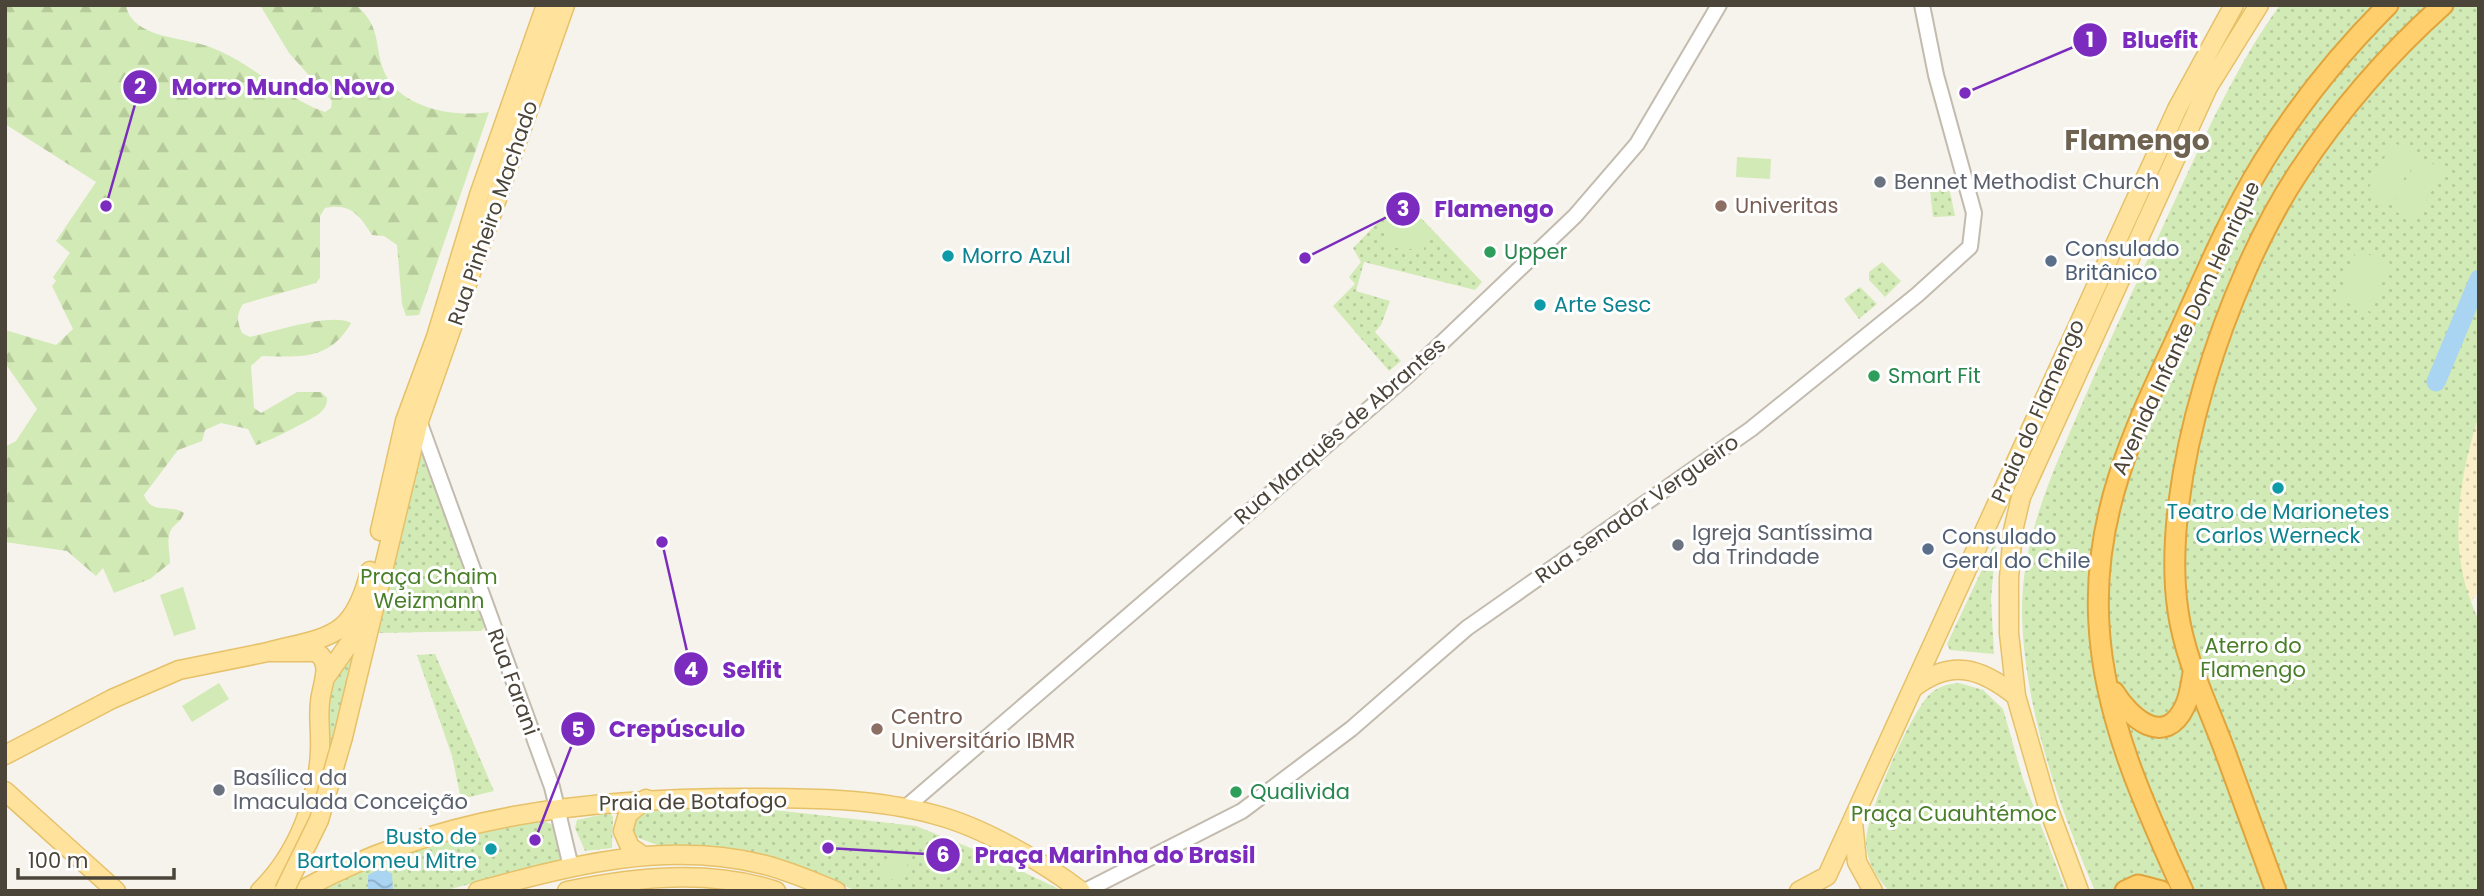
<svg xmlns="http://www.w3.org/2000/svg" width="2484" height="896" font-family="Poppins,sans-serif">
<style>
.green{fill:url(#green-dots)}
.forest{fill:url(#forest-firs)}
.sand{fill:url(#sand-dots)}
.pitch{fill:#d2eab5}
.water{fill:url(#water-waves)}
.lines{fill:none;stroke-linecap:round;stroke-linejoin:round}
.river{stroke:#a9d4f2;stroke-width:19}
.minor-casing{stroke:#c2bbae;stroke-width:18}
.major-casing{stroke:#e6c16a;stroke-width:21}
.highway-casing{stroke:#e0a43c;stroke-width:23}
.minor{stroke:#fff;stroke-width:14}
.major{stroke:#ffe39c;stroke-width:18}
.highway{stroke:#ffcf6e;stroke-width:19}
.major-bridge-casing{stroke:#e6c16a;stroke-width:21;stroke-linecap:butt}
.major-bridge{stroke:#ffe39c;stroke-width:18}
.worship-dot{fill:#6b7280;stroke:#fff;stroke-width:2.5}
.education-dot{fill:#8d6e63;stroke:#fff;stroke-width:2.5}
.leisure-dot{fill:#2e9e5b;stroke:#fff;stroke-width:2.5}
.culture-dot{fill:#0f9aa8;stroke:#fff;stroke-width:2.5}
.service-dot{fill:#5c6f8a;stroke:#fff;stroke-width:2.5}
.labels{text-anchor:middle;stroke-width:6;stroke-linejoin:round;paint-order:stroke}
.worship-label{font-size:21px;fill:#5b616d;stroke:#fff;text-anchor:start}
.education-label{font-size:21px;fill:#785e54;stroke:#fff;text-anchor:start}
.street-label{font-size:21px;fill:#4b4439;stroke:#fff}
.service-label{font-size:21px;fill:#4e5e75;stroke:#fff;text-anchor:start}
.leisure-label{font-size:21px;fill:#27864d;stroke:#fff;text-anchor:start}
.culture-label{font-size:21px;fill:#0d838f;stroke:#fff;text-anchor:start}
.park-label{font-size:21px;fill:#4a7f2a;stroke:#fff}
.district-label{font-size:28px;font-weight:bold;fill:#6e6250;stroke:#fff}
.leader{fill:none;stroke:#7b2cbf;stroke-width:2.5}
.callout-dot{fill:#7b2cbf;stroke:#fff;stroke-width:2.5}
.mark-label{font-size:21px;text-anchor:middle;font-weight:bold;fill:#fff}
.callout-label{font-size:23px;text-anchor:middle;font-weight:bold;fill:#7b2cbf;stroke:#fff;stroke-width:6;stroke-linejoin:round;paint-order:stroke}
</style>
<defs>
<pattern id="green-dots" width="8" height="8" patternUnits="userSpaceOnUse" patternTransform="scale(1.75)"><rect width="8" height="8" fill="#d2eab5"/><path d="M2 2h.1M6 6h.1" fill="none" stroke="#b6ca9c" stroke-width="1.8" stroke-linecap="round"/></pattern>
<pattern id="forest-firs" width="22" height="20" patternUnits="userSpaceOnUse" patternTransform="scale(1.75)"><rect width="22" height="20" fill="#d2eab5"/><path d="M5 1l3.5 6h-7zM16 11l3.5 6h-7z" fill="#b6ca9c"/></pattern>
<pattern id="sand-dots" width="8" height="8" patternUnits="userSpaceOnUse" patternTransform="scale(1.75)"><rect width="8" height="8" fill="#f9efc9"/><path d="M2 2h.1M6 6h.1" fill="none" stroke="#d7cead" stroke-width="1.8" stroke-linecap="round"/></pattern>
<pattern id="water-waves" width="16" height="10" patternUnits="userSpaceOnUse" patternTransform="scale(1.75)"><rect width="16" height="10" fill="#a9d4f2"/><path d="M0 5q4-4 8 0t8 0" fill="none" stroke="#8caec5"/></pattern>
</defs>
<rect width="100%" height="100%" fill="#f6f3ec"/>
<!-- green -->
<path class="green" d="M2280,5H2479V589L2471,602L2479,622V891H2095C2058,803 2025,711 2022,616C2021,543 2048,483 2076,418C2102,356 2131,295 2159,235C2196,157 2229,75 2280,5Z
M1949,187L1955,216L1933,217L1930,190Z
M1384,216L1422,219L1482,282L1475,290L1364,262L1356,291L1390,301L1381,325L1375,332L1401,361L1389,371L1333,306L1355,284L1349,277L1361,262L1353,248Z
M1882,262L1901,281L1885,297L1869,280V272Z
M1860,287L1877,304L1859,319L1844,299Z
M420,444L487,625L481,631L377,633Z
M1996,540L1991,599L1994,654L1950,650L1947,644Z
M363,628L327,772L330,683Z
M435,654L494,791L461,799L452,756L417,655Z
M1959,683L1983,690L2003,709L2023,779L2066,891H1889C1876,877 1867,862 1866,843C1865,816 1911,712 1930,694C1939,686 1948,684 1959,683Z
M698,807L765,809L916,826L988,855L1063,891H856L806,868L660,846L633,836L630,823L642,811Z
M610,813L613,817L612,848L585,851L575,828L577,820Z
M544,821L555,826L561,860L443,891H309C384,854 462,835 544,821Z"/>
<!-- forest -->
<path class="forest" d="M5,5H131L126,6C133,39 185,37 210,47C251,62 284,98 325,112L331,108L332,101L289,53L260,5H356C381,27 374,42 383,69C397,108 454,118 489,112L419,315L406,316L402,304L397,245L384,236L372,235C359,215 351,203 325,208L320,216V278L316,283L243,304C236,315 237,321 242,333L250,337C272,332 333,312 351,323C330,361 298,357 262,356L251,366L254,408L261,413L297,392H321L327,398C327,405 325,408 320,413C315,418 264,444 256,445L248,429L221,423L205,430L202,441L178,450L144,495C152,516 169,503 184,513C181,521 178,522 173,527C165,536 170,552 170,563L150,579L114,593L103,568L96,576L67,551L5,542V447L16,441L37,409L5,363V330L56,345L73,329L52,286L56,281L53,277L70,253L56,241L96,182L5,124Z"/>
<!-- sand -->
<path class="sand" d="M2479,415V589L2471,602C2448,543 2460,473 2479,415Z"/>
<!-- pitch -->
<path class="pitch" d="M2393,142L2417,155L2388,208L2365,195Z
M2419,156L2443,170L2415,222L2391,209Z
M1737,157L1771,159L1770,179L1736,177Z
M1387,222L1427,226L1424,250L1385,247Z
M2357,250L2390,263L2371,312L2338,299Z
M183,587L196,629L174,636L160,595Z
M219,683L229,699L192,722L182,706Z
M895,846L912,856L898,883L880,872Z"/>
<!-- water -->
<path class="water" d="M382,868L392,874L393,890L368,891V875Z"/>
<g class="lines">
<!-- river -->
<path class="river" d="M2436,382L2479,279"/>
<!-- minor casing -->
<g class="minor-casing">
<path id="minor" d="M419,421L552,787L571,867
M905,808L1407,376L1575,216L1637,144L1719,5
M1085,891L1242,811L1351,729L1467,628L1751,429L1917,295L1970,247L1974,213L1936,75L1922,5"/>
</g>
<!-- major casing -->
<g class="major-casing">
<path id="major" d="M380,531L405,421L436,337L479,195L546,5
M268,652C329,636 353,640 370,571
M325,678L368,617
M1913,688C1951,659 1980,667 2016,696
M343,737L419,421L565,5
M5,755L112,699L179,670L268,652H316C334,663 321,686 320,702C318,718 321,734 320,751C318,801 297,855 260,891
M5,791L116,891
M1853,822L1857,862L1873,891
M643,856L630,847L623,831L628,814L646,799
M300,891C437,814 591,798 746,798C809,798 875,798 936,815C982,827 1043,862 1081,891
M478,891C570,865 666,841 761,864C787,870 812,881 836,891
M567,891C635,877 709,869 776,891
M1799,891L1827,876L2177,109L2234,5
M2079,891L2048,807L2016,696L2009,633V578L2013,531L2021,497L2208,87L2259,5"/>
</g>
<!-- highway casing -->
<g class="highway-casing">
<path id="highway" d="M2114,692C2130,718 2165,749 2185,706C2190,696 2191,684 2193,673
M2125,891L2138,885L2161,891
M2183,891C2145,807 2104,718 2099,625C2092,516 2134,429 2179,333C2205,275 2230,216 2263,162C2298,105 2341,52 2388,5
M2276,891C2258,843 2241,794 2223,746C2206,701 2185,659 2178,611C2159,482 2227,281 2298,173C2339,111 2387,55 2443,5"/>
</g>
<!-- minor -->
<use href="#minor" class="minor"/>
<!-- major -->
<use href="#major" class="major"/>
<!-- highway -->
<use href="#highway" class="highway"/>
<!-- major-bridge casing -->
<g class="major-bridge-casing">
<path id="major-bridge" d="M284,891L319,820L343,737"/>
</g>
<!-- major-bridge -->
<use href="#major-bridge" class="major-bridge"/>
</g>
<!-- markers -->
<g class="worship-dot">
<circle cx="1880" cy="182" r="7"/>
<circle cx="1678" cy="545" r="7"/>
<circle cx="219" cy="790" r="7"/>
</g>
<g class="education-dot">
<circle cx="1721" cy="206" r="7"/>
<circle cx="877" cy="729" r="7"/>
</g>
<g class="leisure-dot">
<circle cx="1490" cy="252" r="7"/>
<circle cx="1874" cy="376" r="7"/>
<circle cx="1236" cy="792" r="7"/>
</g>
<g class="culture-dot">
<circle cx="948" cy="256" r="7"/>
<circle cx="1540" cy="305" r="7"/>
<circle cx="2278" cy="488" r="7"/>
<circle cx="491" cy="849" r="7"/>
</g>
<g class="service-dot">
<circle cx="2051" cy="261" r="7"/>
<circle cx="1928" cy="549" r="7"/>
</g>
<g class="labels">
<!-- worship labels -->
<g class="worship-label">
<text x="1894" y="189">Bennet Methodist Church</text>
<text x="1692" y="540">Igreja Santíssima<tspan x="1692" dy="24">da Trindade</tspan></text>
<text x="233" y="785">Basílica da<tspan x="233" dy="24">Imaculada Conceição</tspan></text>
</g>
<!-- education labels -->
<g class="education-label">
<text x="1735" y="213">Univeritas</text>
<text x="891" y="724">Centro<tspan x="891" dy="24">Universitário IBMR</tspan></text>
</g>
<!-- street labels -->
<g class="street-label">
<text transform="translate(493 213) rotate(-71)" y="7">Rua Pinheiro Machado</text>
<text transform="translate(2186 328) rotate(-65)" y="7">Avenida Infante Dom Henrique</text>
<text transform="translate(2038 411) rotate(-66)" y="7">Praia do Flamengo</text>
<text transform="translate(1340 431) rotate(-41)" y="7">Rua Marquês de Abrantes</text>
<text transform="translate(1637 509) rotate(-35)" y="7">Rua Senador Vergueiro</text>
<text transform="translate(513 682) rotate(70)" y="7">Rua Farani</text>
<text transform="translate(693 802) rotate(-1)" y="7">Praia de Botafogo</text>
</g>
<!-- service labels -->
<g class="service-label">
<text x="2065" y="256">Consulado<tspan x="2065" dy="24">Britânico</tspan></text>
<text x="1942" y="544">Consulado<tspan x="1942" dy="24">Geral do Chile</tspan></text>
</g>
<!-- leisure labels -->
<g class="leisure-label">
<text x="1504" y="259">Upper</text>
<text x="1888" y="383">Smart Fit</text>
<text x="1250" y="799">Qualivida</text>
</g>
<!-- culture labels -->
<g class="culture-label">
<text x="962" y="263">Morro Azul</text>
<text x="1554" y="312">Arte Sesc</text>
<text x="2278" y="519" text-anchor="middle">Teatro de Marionetes<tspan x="2278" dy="24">Carlos Werneck</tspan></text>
<text x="477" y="844" text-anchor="end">Busto de<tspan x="477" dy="24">Bartolomeu Mitre</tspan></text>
</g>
<!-- park labels -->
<g class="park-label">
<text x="429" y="584">Praça Chaim<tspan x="429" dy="24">Weizmann</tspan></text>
<text x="2253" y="653">Aterro do<tspan x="2253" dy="24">Flamengo</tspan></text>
<text x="1954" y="821">Praça Cuauhtémoc</text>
</g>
<!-- district labels -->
<g class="district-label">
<text x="2137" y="150">Flamengo</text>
</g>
</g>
<!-- callouts -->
<path class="leader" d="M1965 93L2090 40M106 206L140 87M1305 258L1403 209M662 542L691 669M535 840L578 729M828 848L943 855"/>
<g class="callout-dot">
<circle cx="1965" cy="93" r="7"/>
<circle cx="106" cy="206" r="7"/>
<circle cx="1305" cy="258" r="7"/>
<circle cx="662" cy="542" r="7"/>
<circle cx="535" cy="840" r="7"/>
<circle cx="828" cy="848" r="7"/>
<circle cx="2090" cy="40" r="18"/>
<circle cx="140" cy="87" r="18"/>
<circle cx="1403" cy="209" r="18"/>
<circle cx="691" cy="669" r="18"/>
<circle cx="578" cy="729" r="18"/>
<circle cx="943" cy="855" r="18"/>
</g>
<g class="mark-label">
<text x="2090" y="47">1</text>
<text x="140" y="94">2</text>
<text x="1403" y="216">3</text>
<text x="691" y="677">4</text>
<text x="578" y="737">5</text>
<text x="943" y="862">6</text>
</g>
<g class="callout-label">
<text x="2160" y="48">Bluefit</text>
<text x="283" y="95">Morro Mundo Novo</text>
<text x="1494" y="217">Flamengo</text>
<text x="752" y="678">Selfit</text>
<text x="677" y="737">Crepúsculo</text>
<text x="1115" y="863">Praça Marinha do Brasil</text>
</g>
<!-- border -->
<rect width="2484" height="896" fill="none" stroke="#4b4439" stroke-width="14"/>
<!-- scale -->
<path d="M18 868v10h156v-10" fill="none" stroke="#4b4439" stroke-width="3.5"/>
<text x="28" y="868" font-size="21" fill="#4b4439" stroke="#ffffff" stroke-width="5" paint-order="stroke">100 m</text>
</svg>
